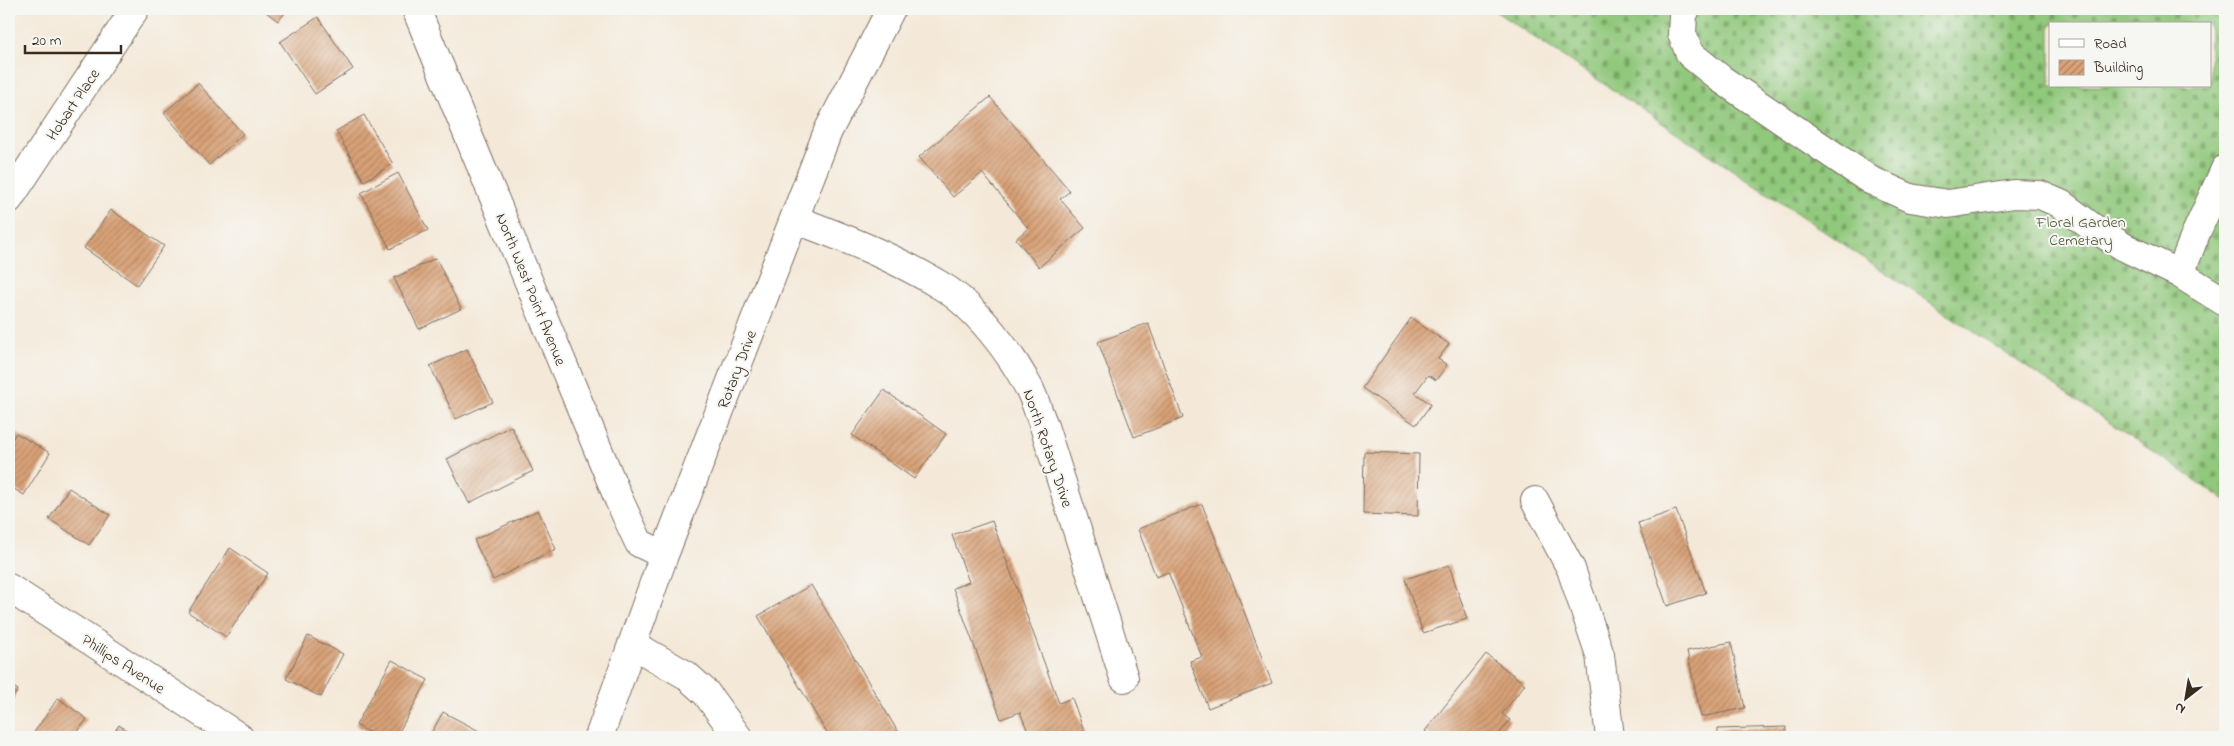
<svg xmlns="http://www.w3.org/2000/svg" width="2234" height="746" font-family="'Indie Flower',sans-serif">
<style>
.cemetery{fill:url(#cemetery-stones);stroke:#66794c;fill-rule:evenodd}
.building{fill:url(#building-hatch)}
.lines{fill:none;stroke-linecap:round;stroke-linejoin:round}
.minor-casing{stroke:#7c6d5f;stroke-width:30}
.minor{stroke:#fff;stroke-width:28}
.labels{text-anchor:middle;stroke-width:4;stroke-linejoin:round;paint-order:stroke}
.street-label{font-size:16px;fill:#3b2a1e;stroke:#f6f6f2}
.park-label{font-size:16px;fill:#54593a;stroke:#f6f6f2}
</style>
<defs>
<pattern id="cemetery-stones" width="16" height="16" patternUnits="userSpaceOnUse" patternTransform="scale(1.25)"><rect width="16" height="16" fill="#90c87b"/><path d="M2 7V4a2 2 0 0 1 4 0v3zM10 15v-3a2 2 0 0 1 4 0v3z" fill="#77a364"/></pattern>
<pattern id="building-hatch" width="6" height="6" patternUnits="userSpaceOnUse" patternTransform="scale(1.25)"><rect width="6" height="6" fill="#d8a177"/><path d="M-1 1l2-2M0 6l6-6M5 7l2-2" fill="none" stroke="#b08361"/></pattern>
</defs>
<rect width="100%" height="100%" fill="#f6f6f2"/>
<filter id="ink" filterUnits="userSpaceOnUse"><feTurbulence type="fractalNoise" baseFrequency=".02" numOctaves="2"/><feDisplacementMap in="SourceGraphic" scale="10" xChannelSelector="R" yChannelSelector="G"/><feConvolveMatrix kernelMatrix="1 2 1 2 8 2 1 2 1" color-interpolation-filters="sRGB"/></filter>
<filter id="wash" filterUnits="userSpaceOnUse"><feTurbulence type="fractalNoise" baseFrequency=".0096" numOctaves="4" result="noise"/><feDisplacementMap in="SourceGraphic" scale="20" xChannelSelector="R" yChannelSelector="G"/><feGaussianBlur stdDeviation="1.12" result="paint"/><feColorMatrix in="noise" values="0 0 0 0 0 0 0 0 0 0 0 0 0 0 0 0 0 1.4 0 .05"/><feComposite in="paint" operator="in"/></filter>
<g filter="url(#wash)">
<rect width="100%" height="100%" fill="#f4e9d9"/>
<!-- cemetery -->
<path class="cemetery" d="M1492,9H2225V500ZM2050,24H2210V86H2050Z"/>
<g id="blocks">
<!-- building -->
<path class="building" d="M262,9H288L278,21Z
M318,17L353,69L315,94L280,42Z
M198,83L243,134L209,165L164,113Z
M990,97L1070,191L1060,199L1085,228L1039,267L1016,239L1028,228L982,173L953,197L919,157Z
M364,115L393,164L364,181L336,131Z
M398,173L428,230L390,249L361,193Z
M111,210L164,246L137,285L84,248Z
M436,258L461,309L419,329L394,278Z
M1411,318L1449,344L1438,359L1447,365L1436,380L1428,375L1415,393L1431,404L1416,425L1362,388Z
M1148,323L1183,418L1134,437L1098,342Z
M467,349L493,402L456,419L430,366Z
M884,390L946,434L914,479L852,435Z
M511,426L533,471L469,503L447,459Z
M16,433L50,453L24,495L9,486V445Z
M1364,452L1419,454L1418,516L1363,514Z
M69,488L110,515L89,545L49,519Z
M1202,504L1272,683L1208,708L1190,661L1202,657L1168,572L1156,577L1138,529Z
M538,510L556,549L493,580L474,540Z
M1676,510L1706,593L1667,606L1638,523Z
M992,521L1059,703L1072,698L1086,737H1030L1020,712L1001,719L953,588L969,582L952,535Z
M230,548L268,573L226,637L188,612Z
M1449,565L1467,619L1423,633L1405,579Z
M811,585L901,737H829L758,616Z
M308,636L343,654L321,697L286,679Z
M1731,642L1745,708L1701,717L1687,651Z
M1486,654L1525,684L1502,714L1510,720L1497,737H1432L1425,731Z
M392,660L428,680L396,737H377L356,725Z
M9,684L18,690L9,704Z
M58,698L87,719L74,737H31Z
M443,712L481,732L479,737H429Z
M119,725L137,737H111Z
M1786,727V737H1718V729Z"/>
</g>
</g>
<g filter="url(#ink)">
<use href="#blocks" fill-opacity="0" stroke="#7c6d5f" stroke-width="1"/>
<g class="lines">
<!-- minor casing -->
<g class="minor-casing">
<path id="minor" d="M416,9L619,500L639,543L664,555
M1686,9L1683,15L1682,34L1690,54L1721,79L1870,180L1910,198L1948,204L2014,194L2040,195L2061,204L2092,227L2124,247L2180,274L2225,302
M9,199L135,9
M794,219C845,238 896,258 943,287C977,308 1011,353 1029,388C1035,399 1038,412 1043,423L1124,678
M2180,274L2196,233L2225,169
M1535,501L1571,569L1600,655L1610,737
M9,588L239,737
M632,644L686,675L706,693L738,737
M599,737L664,555L828,131L891,9"/>
</g>
<!-- minor -->
<use href="#minor" class="minor"/>
</g>
</g>
<g class="labels">
<!-- street labels -->
<g class="street-label">
<text transform="translate(72 104) rotate(-56)" y="6">Hobart Place</text>
<text transform="translate(532 289) rotate(68)" y="6">North West Point Avenue</text>
<text transform="translate(736 369) rotate(-69)" y="6">Rotary Drive</text>
<text transform="translate(1049 448) rotate(71)" y="6">North Rotary Drive</text>
<text transform="translate(124 663) rotate(33)" y="6">Phillips Avenue</text>
</g>
<!-- park labels -->
<g class="park-label">
<text x="2081" y="227">Floral Garden<tspan x="2081" dy="18">Cemetary</tspan></text>
</g>
</g>
<!-- margin -->
<rect width="2234" height="746" fill="none" stroke="#f6f6f2" stroke-width="30"/>
<!-- legend -->
<rect x="2049" y="22" width="162" height="65" fill="#f6f6f2" stroke="#aba49d"/>
<rect x="2059" y="39" width="25" height="8" fill="#ffffff" stroke="#aba49d"/>
<text x="2094" y="48" font-size="15" fill="#3b2a1e">Road</text>
<rect x="2059" y="60" width="25" height="15" fill="url(#building-hatch)" stroke="#aba49d"/>
<text x="2094" y="72" font-size="15" fill="#3b2a1e">Building</text>
<!-- north arrow -->
<g transform="translate(2186 698) rotate(211)" stroke="#f6f6f2" stroke-width="4" paint-order="stroke">
<path d="M0-4L9 19L0 12L-9 19Z" fill="#3b2a1e"/>
<text y="-8" font-size="14" font-weight="bold" text-anchor="middle" fill="#3b2a1e">N</text>
</g>
<!-- scale -->
<path d="M25 45v8h96v-8" fill="none" stroke="#3b2a1e" stroke-width="2.5"/>
<text x="32" y="45" font-size="15" fill="#3b2a1e" stroke="#f6f6f2" stroke-width="4" paint-order="stroke">20 m</text>
</svg>
